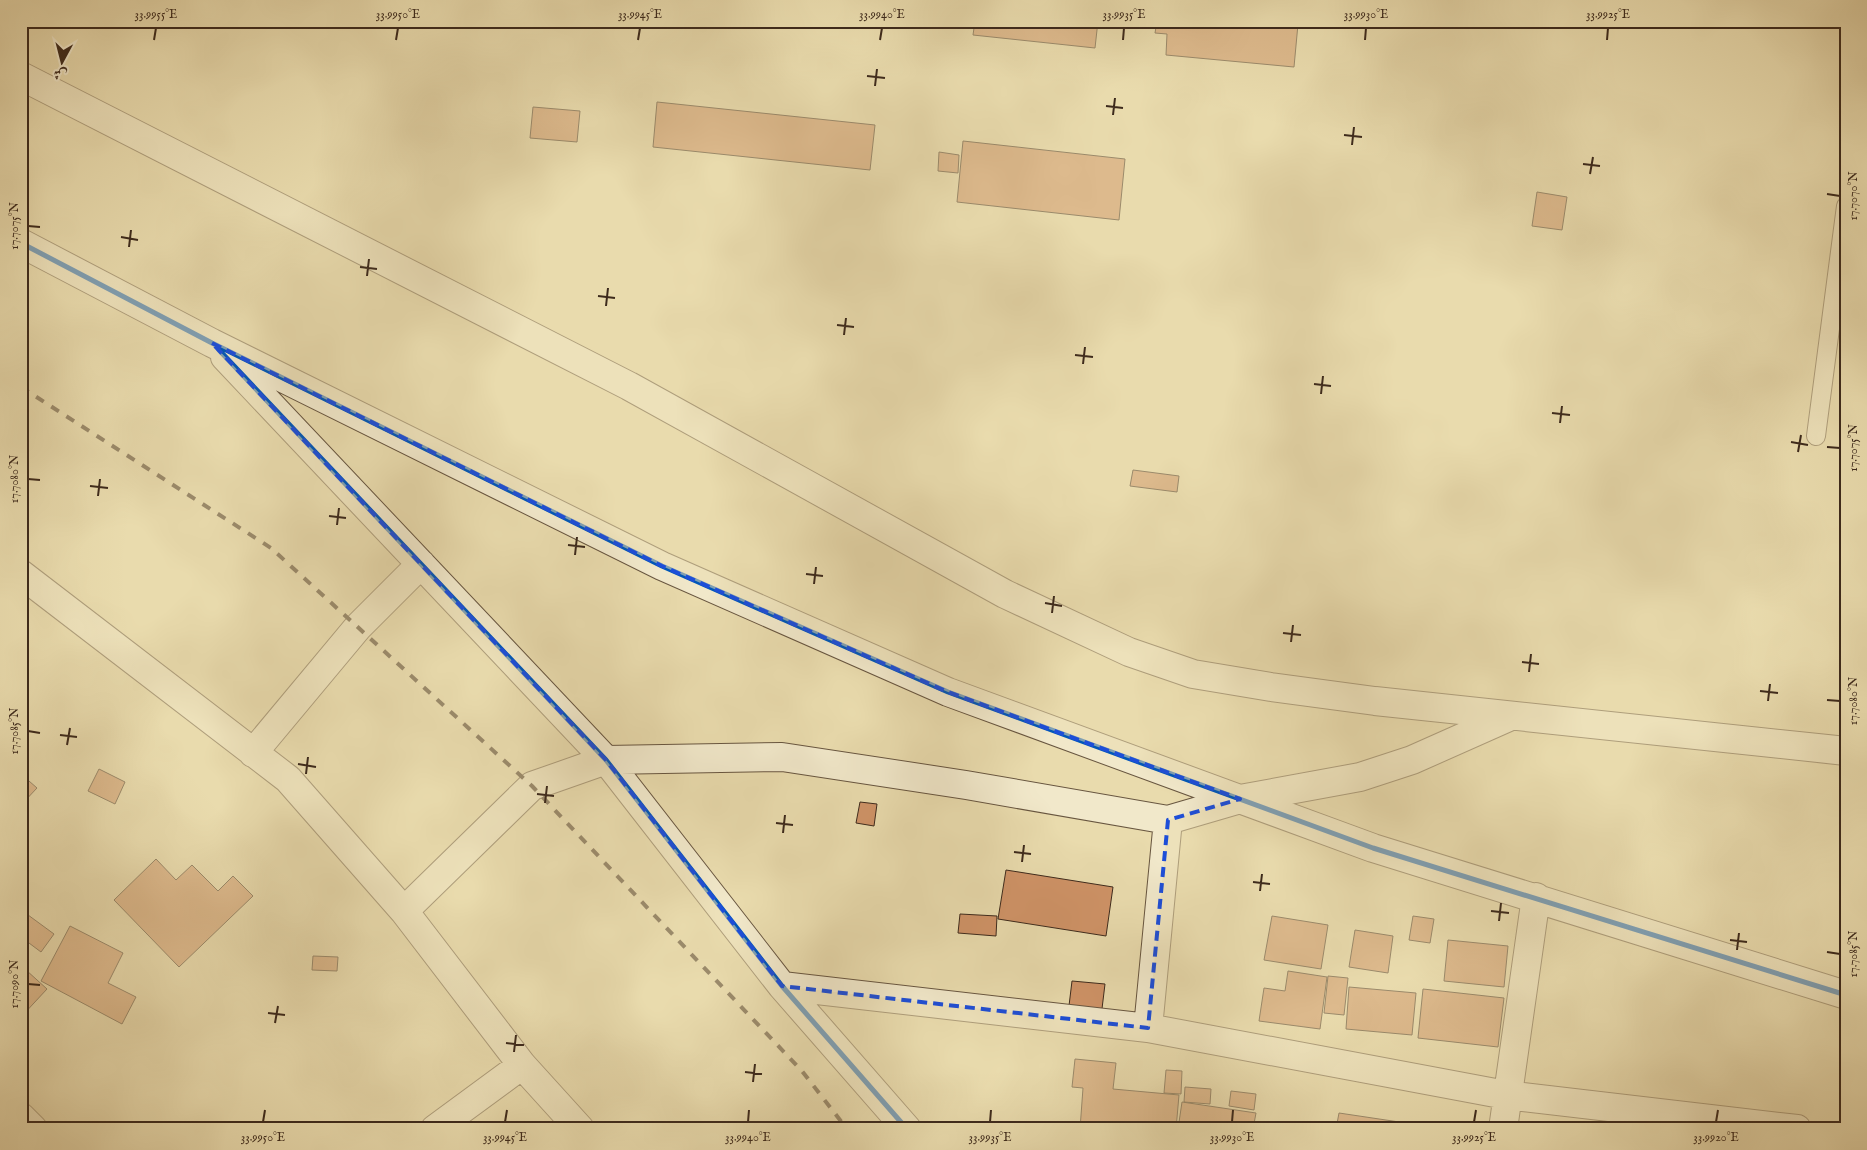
<svg xmlns="http://www.w3.org/2000/svg" width="1867" height="1150" font-family="'IM FELL English',Amiri,serif">
<style>
.building{fill:#cf9367;stroke:#3d2a1c}
.lines{fill:none;stroke-linecap:round;stroke-linejoin:round}
.service-casing{stroke:#685640;stroke-width:20}
.minor-casing{stroke:#685640;stroke-width:30}
.service{stroke:#f1e8ca;stroke-width:18}
.minor{stroke:#f1e8ca;stroke-width:28}
.rail{stroke:#3d2a1c;stroke-width:4;stroke-dasharray:9 9;stroke-linecap:butt}
.cycleway-casing{stroke:#f1e8ca;stroke-width:8}
.cycleway{stroke:#0057b8;stroke-width:5}
.marked{fill:none;stroke:#1d4ed8;stroke-width:4;stroke-dasharray:10 6;stroke-linejoin:round}
.ticks{fill:none;stroke:#3d2a1c;stroke-width:2}
.neatline{fill:none;stroke:#3d2a1c;stroke-width:2}
.ticks-label{font-size:12px;text-anchor:middle;fill:#3d2a1c}
</style>
<rect width="100%" height="100%" fill="#e9dbad"/>
<filter id="stains"><feTurbulence type="fractalNoise" baseFrequency=".004" numOctaves="4"/><feColorMatrix values="0 0 0 0 .2 0 0 0 0 .09 0 0 0 0 .02 0 0 0 .5 -.17"/></filter>
<radialGradient id="worn" r=".72"><stop offset=".6" stop-color="#630" stop-opacity="0"/><stop offset="1" stop-color="#630" stop-opacity=".3"/></radialGradient>
<!-- building -->
<path class="building" d="M975,21H1098L1095,48L973,35Z
M1157,21H1266L1298,24L1294,67L1166,55L1167,34L1155,33Z
M657,102L875,125L870,170L653,147Z
M533,107L580,111L577,142L530,138Z
M963,141L1125,159L1119,220L957,202Z
M939,152L959,155L958,173L938,171Z
M1537,192L1567,197L1562,230L1532,226Z
M1133,470L1179,476L1177,492L1130,486Z
M99,769L125,782L115,804L88,791Z
M21,774L37,788L21,805Z
M860,802L877,804L874,826L856,823Z
M156,859L176,880L192,865L218,891L233,876L253,896L179,967L114,900Z
M1006,870L1113,887L1106,936L998,919Z
M24,912L54,934L41,952L21,937V915Z
M960,914L997,916L996,936L958,933Z
M1272,916L1328,925L1321,969L1264,960Z
M1413,916L1434,919L1430,943L1409,940Z
M70,926L123,953L108,983L136,997L122,1024L41,981Z
M1355,930L1393,936L1388,973L1349,967Z
M1448,940L1508,946L1504,987L1444,981Z
M313,956L338,957L337,971L312,970Z
M26,970L47,989L21,1017V975Z
M1288,971L1327,977L1320,1029L1259,1021L1264,988L1285,991Z
M1328,976L1348,978L1344,1015L1324,1013Z
M1072,981L1105,984L1101,1017L1068,1014Z
M1349,987L1416,993L1412,1035L1346,1029Z
M1423,989L1504,998L1498,1047L1418,1038Z
M1075,1059L1116,1063L1113,1089L1179,1095L1176,1129H1080L1083,1088L1072,1087Z
M1166,1070L1182,1071L1181,1094L1164,1093Z
M1185,1087L1211,1089L1210,1104L1184,1102Z
M1231,1091L1256,1094L1254,1110L1229,1106Z
M1182,1102L1256,1113L1253,1129H1178Z
M1339,1113L1446,1129H1336Z"/>
<g class="lines">
<!-- service casing -->
<g class="service-casing">
<path id="service" d="M1816,436L1846,206"/>
</g>
<!-- minor casing -->
<g class="minor-casing">
<path id="minor" d="M21,76L629,386L1005,594L1129,652L1193,674L1271,687L1375,701L1846,751
M21,243L212,343L662,566L948,692L1373,848L1846,995
M225,357L606,760L782,986L907,1129
M21,574L288,779L404,911L522,1065L580,1129
M253,753L358,627L421,564
M404,911L532,786L606,760L782,757L966,785L1168,820L1240,799L1360,777L1412,760L1511,716
M782,986L1148,1028L1506,1095L1797,1129
M1148,1028L1168,820
M21,1117L33,1129
M435,1129L522,1065
M1503,1129L1536,897"/>
</g>
<!-- service -->
<use href="#service" class="service"/>
<!-- minor -->
<use href="#minor" class="minor"/>
<!-- rail -->
<path class="rail" d="M21,387L271,548L532,786L802,1071L847,1129"/>
<!-- cycleway casing -->
<g class="cycleway-casing">
<path id="cycleway" d="M21,243L212,343L662,566L948,692L1373,848L1846,995
M219,350L606,760L782,986L907,1129"/>
</g>
<!-- cycleway -->
<use href="#cycleway" class="cycleway"/>
</g>
<!-- marked area -->
<path d="M0 0H1867V1150H0ZM212,343L662,566L948,692L1240,799L1168,820L1148,1028L782,986L606,760Z" fill="#e9dbad" fill-opacity=".55" fill-rule="evenodd"/>
<path class="marked" d="M212,343L662,566L948,692L1240,799L1168,820L1148,1028L782,986L606,760Z"/>
<!-- ticks -->
<path class="ticks" d="M154,40L156,28M396,40L398,28M638,40L640,28M880,40L882,28M1123,40L1124,28M1365,40L1366,28M1607,40L1608,28M867,76L885,78M875,86L877,69M1106,106L1123,108M1113,115L1115,98M1344,135L1362,137M1352,145L1354,127M1583,164L1600,166M1590,174L1593,157M1827,194L1840,196M28,226L40,227M121,237L138,240M129,247L131,230M360,267L377,269M367,276L369,259M598,296L615,298M606,306L608,288M837,325L854,327M844,335L846,318M1075,355L1093,357M1083,364L1085,347M1314,384L1331,386M1321,394L1323,376M1552,413L1570,415M1560,423L1562,406M1791,442L1808,445M1827,447L1840,448M1798,452L1801,435M28,479L40,480M90,486L108,488M98,496L100,479M329,516L346,518M337,525L339,508M568,545L585,547M575,555L577,537M806,574L823,576M814,584L816,567M1045,603L1062,606M1052,613L1054,596M1283,633L1301,635M1291,642L1293,625M1522,662L1539,664M1529,672L1531,654M1760,691L1778,693M1827,700L1840,701M1768,701L1770,684M28,731L40,733M60,735L77,737M67,745L70,728M298,764L316,767M306,774L308,757M537,794L554,796M545,803L547,786M776,823L793,825M783,833L785,815M1014,852L1031,854M1022,862L1024,845M1253,882L1270,884M1260,891L1262,874M1491,911L1509,913M1499,921L1501,903M1730,940L1747,942M1737,950L1739,933M1827,952L1840,954M28,984L40,985M268,1013L285,1015M275,1023L278,1006M506,1043L524,1045M514,1052L516,1035M745,1072L762,1074M753,1082L755,1064M263,1122L265,1110M505,1122L507,1110M748,1122L749,1110M990,1122L991,1110M1232,1122L1233,1110M1474,1122L1476,1110M1716,1122L1718,1110"/>
<!-- margin -->
<rect width="1867" height="1150" fill="none" stroke="#e9dbad" stroke-width="55"/>
<!-- north arrow -->
<g transform="translate(62 62) rotate(187)" stroke="#f1e8ca" stroke-width="4" paint-order="stroke">
<path d="M0-4L9 19L0 12L-9 19Z" fill="#3d2a1c"/>
<text y="-8" font-size="14" font-weight="bold" text-anchor="middle" fill="#3d2a1c">ش</text>
</g>
<rect x="28" y="28" width="1812" height="1094" class="neatline"/>
<g class="ticks-label">
<text x="156" y="18">33.9955°E</text>
<text x="398" y="18">33.9950°E</text>
<text x="640" y="18">33.9945°E</text>
<text x="882" y="18">33.9940°E</text>
<text x="1124" y="18">33.9935°E</text>
<text x="1366" y="18">33.9930°E</text>
<text x="1608" y="18">33.9925°E</text>
<text transform="translate(1853 196) rotate(-90)" y="4">17.7070°N</text>
<text transform="translate(14 226) rotate(-90)" y="4">17.7075°N</text>
<text transform="translate(1853 448) rotate(-90)" y="4">17.7075°N</text>
<text transform="translate(14 479) rotate(-90)" y="4">17.7080°N</text>
<text transform="translate(1853 701) rotate(-90)" y="4">17.7080°N</text>
<text transform="translate(14 731) rotate(-90)" y="4">17.7085°N</text>
<text transform="translate(1853 954) rotate(-90)" y="4">17.7085°N</text>
<text transform="translate(14 984) rotate(-90)" y="4">17.7090°N</text>
<text x="263" y="1141">33.9950°E</text>
<text x="505" y="1141">33.9945°E</text>
<text x="748" y="1141">33.9940°E</text>
<text x="990" y="1141">33.9935°E</text>
<text x="1232" y="1141">33.9930°E</text>
<text x="1474" y="1141">33.9925°E</text>
<text x="1716" y="1141">33.9920°E</text>
</g>
<rect width="100%" height="100%" filter="url(#stains)"/>
<rect width="100%" height="100%" fill="url(#worn)"/>
</svg>
